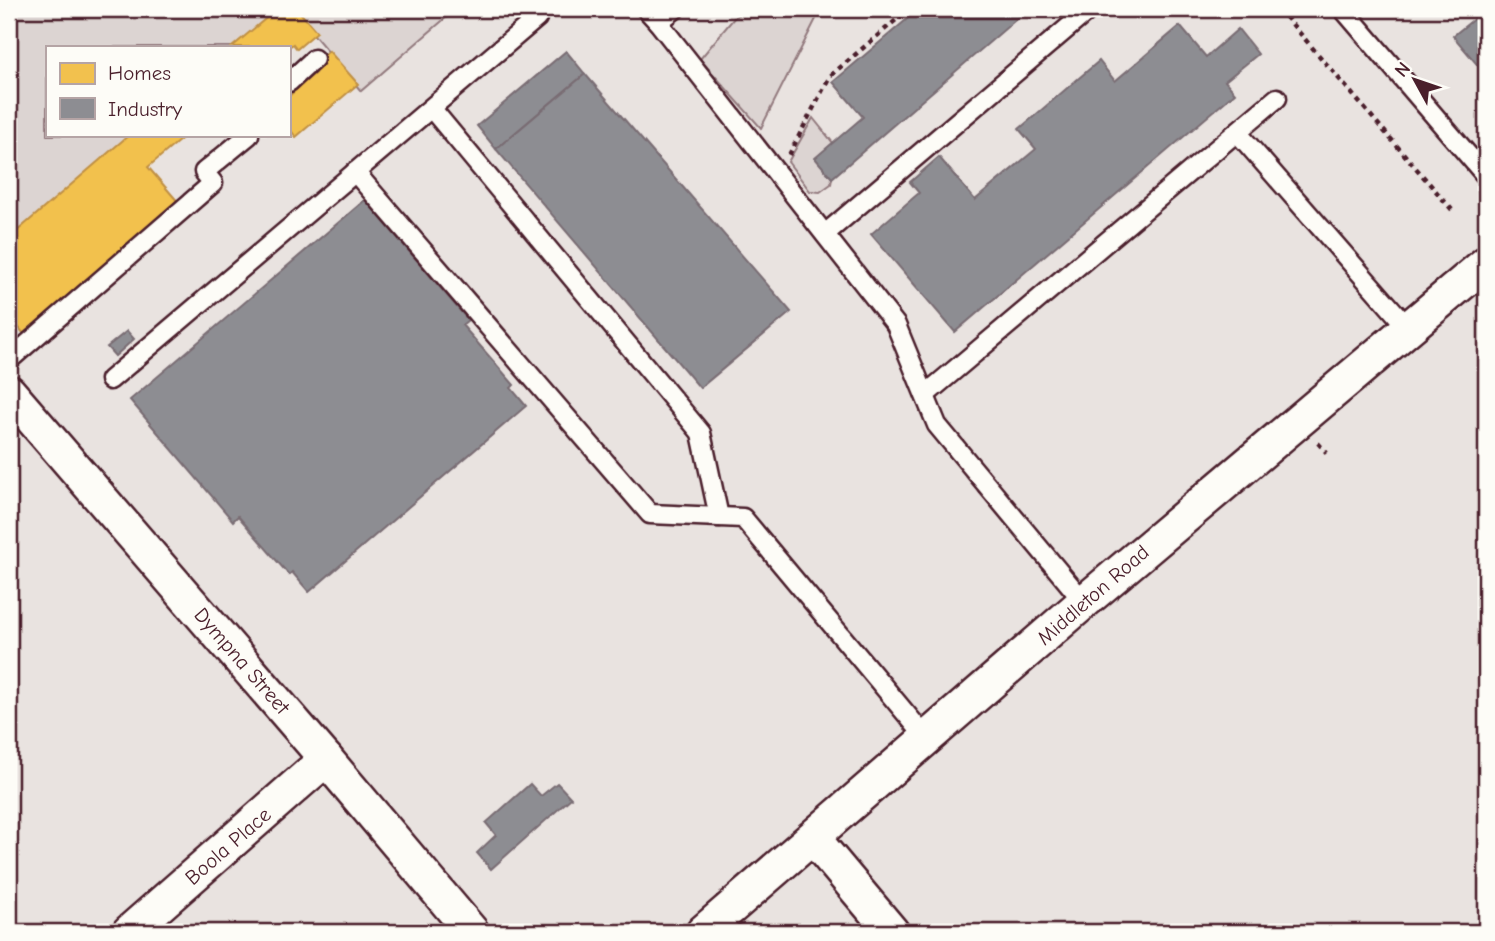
<svg xmlns="http://www.w3.org/2000/svg" width="1495" height="941" viewBox="0 0 1495 941" font-family="'Comic Neue',sans-serif">
<rect width="100%" height="100%" fill="#f6f3ef"/>
<filter id="ink" filterUnits="userSpaceOnUse"><feTurbulence type="fractalNoise" baseFrequency=".0143" numOctaves="2"/><feDisplacementMap in="SourceGraphic" scale="14" xChannelSelector="R" yChannelSelector="G"/><feConvolveMatrix kernelMatrix="1 2 1 2 8 2 1 2 1" color-interpolation-filters="sRGB"/></filter>
<g filter="url(#ink)">
<!-- built -->
<path fill="#e9e3e0" d="M287,9H292L361,90L456,9H1486V932H9V240L135,135H289V47H240Z"/>
<!-- green -->
<g fill="#dcd4d2" stroke="#937a7e" stroke-width="2">
<path d="M9,9H287L240,47H47V135H135L9,240Z"/>
<path d="M292,9H456L361,91Z"/>
<path d="M747,9H821L761,128L700,59L734,18Z"/>
<path d="M813,118L833,143L816,158L832,178L831,184L820,192L810,191L788,162Z"/>
</g>
<!-- homes -->
<g fill="#f2c14e" stroke="#c09044" stroke-width="2">
<path d="M277,9H297L317,32L297,49L293,44L289,47H232Z"/>
<path d="M329,51L358,84L296,137L289,128V96L315,73L311,67Z"/>
<path d="M129,135H186L148,167L179,203L24,334L9,316V238Z"/>
</g>
<!-- industry -->
<g fill="#8d8d92" stroke="#796c73" stroke-width="2">
<path d="M919,9H1028L832,178L815,158L863,117L833,82Z"/>
<path d="M1486,9V75L1453,36Z"/>
<path d="M1180,26L1206,57L1238,29L1258,54L1225,81L1235,93L955,332L871,234L919,193L910,182L939,157L975,200L1036,149L1019,129L1099,61L1115,81Z"/>
<path d="M566,51L585,74L496,149L477,126Z"/>
<path d="M585,74L791,312L700,388L496,149Z"/>
<path d="M365,200L468,320L462,325L514,385L511,388L526,406L309,592L292,572L289,575L238,516L233,521L130,400Z"/>
<path d="M127,331L134,339L115,356L107,347Z"/>
<path d="M557,783L571,798L491,869L477,853L496,835L486,823L530,784L541,796Z"/>
</g>
<g fill="none" stroke-linecap="round" stroke-linejoin="round">
<!-- lane casing -->
<g stroke="#4a1f2b" stroke-width="23">
<g id="lane">
<path d="M646,9L658,22"/>
<path d="M675,9L658,22L896,325L937,425L1084,602"/>
<path d="M1343,9L1486,176"/>
<path d="M289,82L314,59"/>
<path d="M432,109L701,433L719,517"/>
<path d="M1237,132L1409,329"/>
<path d="M355,172L650,514L743,518L928,740"/>
<path d="M825,234L1090,9"/>
<path d="M9,360L213,183L204,172L249,135"/>
<path d="M110,380L537,18"/>
<path d="M925,395L1277,98"/>
</g>
</g>
<!-- street casing -->
<g stroke="#4a1f2b" stroke-width="38">
<g id="street">
<path d="M9,392L326,759L472,932"/>
<path d="M814,839L892,932"/>
<path d="M129,932L326,759"/>
<path d="M703,932L1084,602L1486,263"/>
</g>
</g>
<!-- path -->
<g stroke="#4a1f2b" stroke-width="4.5" stroke-dasharray="5 5" stroke-linecap="butt">
<path d="M1279,9L1453,211"/>
<path d="M789,155L830,76L909,9"/>
<path d="M1318,443L1327,453"/>
</g>
<!-- lane -->
<use href="#lane" stroke="#fdfcf7" stroke-width="18"/>
<!-- street -->
<use href="#street" stroke="#fdfcf7" stroke-width="33"/>
</g>
</g>
<g text-anchor="middle" stroke-width="7" stroke-linejoin="round" paint-order="stroke">
<!-- street labels -->
<g font-size="21" fill="#4a1f2b" stroke="#fdfcf7">
<text transform="translate(1093 595) rotate(-41)" y="7">Middleton Road</text>
<text transform="translate(242 661) rotate(49)" y="7">Dympna Street</text>
<text transform="translate(228 846) rotate(-41)" y="7">Boola Place</text>
</g>
</g>
<!-- margin -->
<rect width="1495" height="941" fill="none" stroke="#fdfcf7" stroke-width="35"/>
<rect x="18" y="18" width="1460" height="906" fill="none" stroke="#4a1f2b" stroke-width="2.5" filter="url(#ink)"/>
<!-- legend -->
<rect x="46" y="46" width="245" height="91" fill="#fdfcf7" stroke="#b5a4a5" stroke-width="2"/>
<rect x="60" y="63" width="35" height="21" fill="#f2c14e" stroke="#b5a4a5" stroke-width="2"/>
<text x="108" y="80" font-size="21" fill="#4a1f2b">Homes</text>
<rect x="60" y="98" width="35" height="21" fill="#8d8d92" stroke="#b5a4a5" stroke-width="2"/>
<text x="108" y="116" font-size="21" fill="#4a1f2b">Industry</text>
<!-- north arrow -->
<g transform="translate(1415 80) rotate(310)" stroke="#fdfcf7" stroke-width="5" paint-order="stroke">
<path d="M0-5L12 26L0 18L-12 26Z" fill="#4a1f2b"/>
<text y="-10" font-size="19" font-weight="bold" text-anchor="middle" fill="#4a1f2b">N</text>
</g>
</svg>
